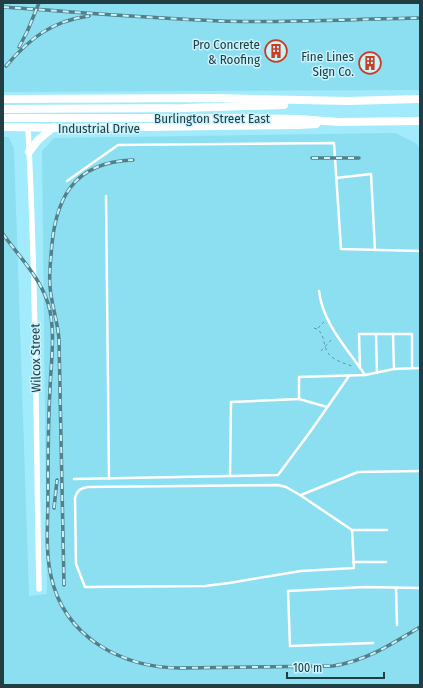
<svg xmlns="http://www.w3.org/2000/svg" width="423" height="688" viewBox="0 0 423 688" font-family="'Fira Sans Condensed',sans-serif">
<rect width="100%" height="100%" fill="#a2ebfc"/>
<!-- built -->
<g fill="#8cdef1">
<path d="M3,3H420V90L3,92Z"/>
<path d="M395,133L416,143L420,149V685H3V137H9L14,149L29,596L47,594L42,151L54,138Z"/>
</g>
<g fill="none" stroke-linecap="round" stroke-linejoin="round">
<!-- path -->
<g stroke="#6296a2" stroke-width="1" stroke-dasharray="3 3" stroke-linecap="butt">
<path d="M314,328L317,329C324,334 323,341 326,349C329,359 343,363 352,366"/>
<path d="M318,328L324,322"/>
<path d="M321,351L333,338"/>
</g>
<!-- lane -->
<g stroke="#fff" stroke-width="2.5">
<path d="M336,178L371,174L375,250"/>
<path d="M67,181L118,145L334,143L341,249L420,251"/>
<path d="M106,196L109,479"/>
<path d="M319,291C323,324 347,348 365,375"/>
<path d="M376,334L377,373"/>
<path d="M393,334L394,369"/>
<path d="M360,368L359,334H412V368"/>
<path d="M299,399L327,407"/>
<path d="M230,476L231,402L299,399V377L365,375L394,369L420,368"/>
<path d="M74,479L278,475L310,432L349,376"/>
<path d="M301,495L358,472L420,471"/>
<path d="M352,530L354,568L301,571L229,583L205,586L85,587L76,564L75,498C77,491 80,488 88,487L278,485L286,487L300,495L352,530H387"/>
<path d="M353,562H386"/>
<path d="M396,588L397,625"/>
<path d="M373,643L290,646L288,591L365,587L420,588"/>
</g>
<!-- street -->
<path stroke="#fff" stroke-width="5.5" d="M28,128C36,281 36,435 39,589"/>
<!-- secondary -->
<g stroke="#fff" stroke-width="8">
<path d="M3,99L214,98L347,101L420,99"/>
<path d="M3,109L184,108L284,105"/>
<path d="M3,118H231L298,119L339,122L420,121"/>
<path d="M3,127L68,128L298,125L316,124"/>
<path d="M29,152L38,140L54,127"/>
</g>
<!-- rail casing -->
<g stroke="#52808a" stroke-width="3.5">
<g id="rail">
<path d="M3,7C75,12 148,18 220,21C287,23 354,19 420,18"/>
<path d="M19,47L27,32L39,3"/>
<path d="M6,66C30,38 52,21 89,16"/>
<path d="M312,158H359"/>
<path d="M3,234C20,258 44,281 50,311C55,336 51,363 50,389C48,424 48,459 48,495C48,521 45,550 51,576C64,637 122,668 181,668L333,666C366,661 392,644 420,627"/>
<path d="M54,508L57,480"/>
<path d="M64,585L59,340C58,321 51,304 50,286C49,276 50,266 51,256C54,200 72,162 133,160"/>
</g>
</g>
<!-- rail -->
<use href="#rail" stroke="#c9f3fd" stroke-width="2" stroke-dasharray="6" stroke-linecap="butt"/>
</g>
<!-- icons -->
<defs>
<g id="building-ring" transform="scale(1.15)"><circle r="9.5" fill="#c9f3fd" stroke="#c93e20" stroke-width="1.5"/><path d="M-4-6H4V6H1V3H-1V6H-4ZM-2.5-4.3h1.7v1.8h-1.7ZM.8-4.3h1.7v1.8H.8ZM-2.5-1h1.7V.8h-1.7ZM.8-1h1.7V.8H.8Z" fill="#c93e20"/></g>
</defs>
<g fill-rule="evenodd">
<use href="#building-ring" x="276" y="51"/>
<use href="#building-ring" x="370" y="63"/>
</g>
<g text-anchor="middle" stroke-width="3" stroke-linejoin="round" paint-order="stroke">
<!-- poi labels -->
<g font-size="13" fill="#203e44" stroke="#c9f3fd" text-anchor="end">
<text x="260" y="49">Pro Concrete<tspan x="260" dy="15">&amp; Roofing</tspan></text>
<text x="354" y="61">Fine Lines<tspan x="354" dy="15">Sign Co.</tspan></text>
</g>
<!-- street labels -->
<g font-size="13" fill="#203e44" stroke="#c9f3fd">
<text x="212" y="123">Burlington Street East</text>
<text x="99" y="133">Industrial Drive</text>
<text transform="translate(35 358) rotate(-91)" y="5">Wilcox Street</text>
</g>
</g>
<!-- border -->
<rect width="423" height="688" fill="none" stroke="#203e44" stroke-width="8"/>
<!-- scale -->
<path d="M287 672v6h97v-6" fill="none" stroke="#203e44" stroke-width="2"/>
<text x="293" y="672" font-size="12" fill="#203e44" stroke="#c9f3fd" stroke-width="3" paint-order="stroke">100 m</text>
</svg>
